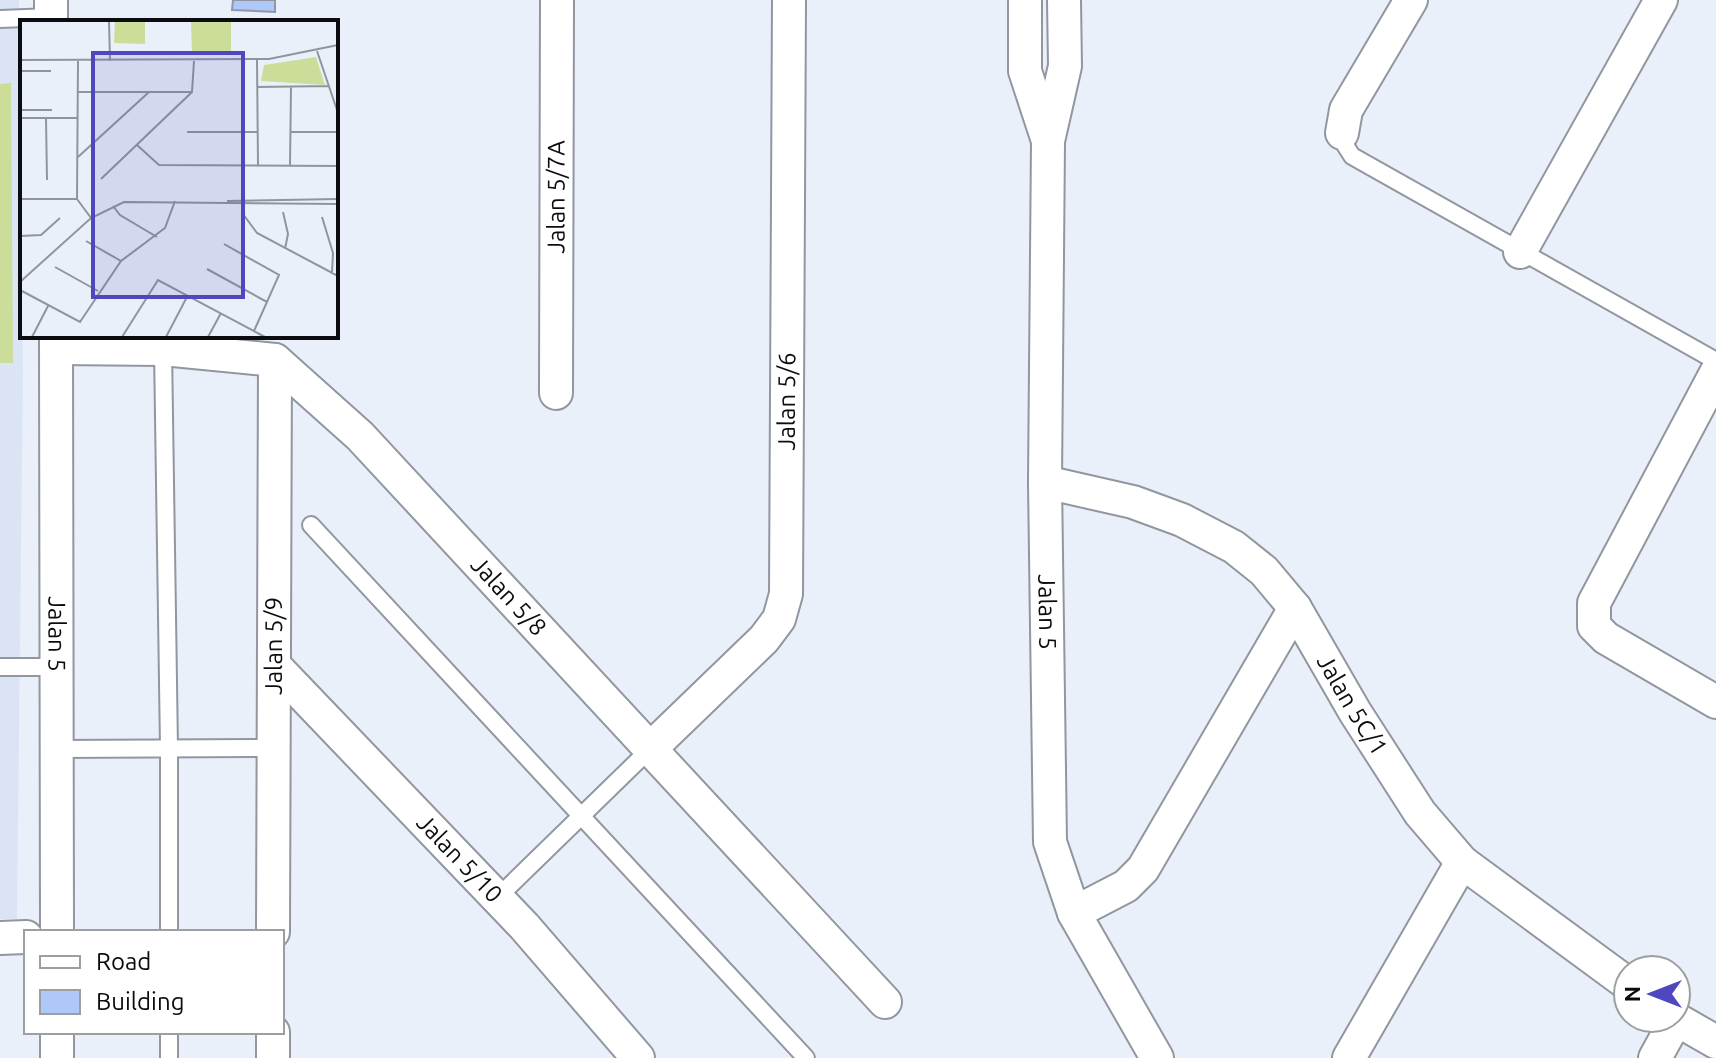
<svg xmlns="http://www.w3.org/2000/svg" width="1716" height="1058" viewBox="0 0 1716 1058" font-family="Ubuntu,sans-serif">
<rect width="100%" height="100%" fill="#eaf0fa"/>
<!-- built -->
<path fill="#dbe4f5" d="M0,0H19L23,370L17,919H0Z"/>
<!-- green -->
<path fill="#cbdd98" d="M11,83L13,363H0V84Z"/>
<!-- building -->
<path fill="#aec9f9" stroke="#9196a0" stroke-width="2" d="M233,0H275V12L232,10Z"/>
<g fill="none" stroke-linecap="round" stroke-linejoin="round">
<!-- service casing -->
<g stroke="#91969f" stroke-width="20">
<g id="service">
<path d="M0,19L51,17"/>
<path d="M1342,133L1345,145L1352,156L1716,361"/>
<path d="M163,349L169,748V932"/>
<path d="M311,525L806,1058"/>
<path d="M0,667H56"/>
<path d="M56,749L274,748"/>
<path d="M497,898L650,749"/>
<path d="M169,1032V1058"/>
</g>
</g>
<!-- minor casing -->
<g stroke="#91969f" stroke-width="36">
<g id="minor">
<path d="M51,0V22"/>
<path d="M1025,0V71L1048,141"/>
<path id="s1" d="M1064,0L1065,66L1048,141L1045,482L1050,842L1074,913L1157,1058"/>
<path d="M1342,133L1346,110L1411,0"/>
<path d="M1520,252L1661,0"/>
<path id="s2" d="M56,336L57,932"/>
<path id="s3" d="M56,348L163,349L275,360L360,436L885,1002"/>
<path d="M1716,373L1594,603V626L1606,638L1716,702"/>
<path id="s4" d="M556,393L557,0"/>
<path id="s5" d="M1045,482L1133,502L1182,520L1234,547L1264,571L1295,608L1355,712L1420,813L1462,862L1628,984"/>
<path id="s6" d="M274,665L524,926L638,1058"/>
<path id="s7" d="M650,749L764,639L779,619L786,594L789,0"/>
<path d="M1074,913L1126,886L1143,869L1295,608"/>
<path id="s8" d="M273,932L275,360"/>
<path d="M0,938L26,937"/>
<path d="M1674,1018L1716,1042"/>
<path d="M57,1032V1058"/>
<path d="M273,1058V1032"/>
<path d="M1349,1058L1462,862"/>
<path d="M1655,1058L1676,1020"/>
</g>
</g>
<!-- service -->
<use href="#service" stroke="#fff" stroke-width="16"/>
<!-- minor -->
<use href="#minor" stroke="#fff" stroke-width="32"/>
</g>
<g text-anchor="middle" stroke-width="7" stroke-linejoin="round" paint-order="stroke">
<!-- street labels -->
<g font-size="24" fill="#0a0c0f" stroke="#fff">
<text dy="8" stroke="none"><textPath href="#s4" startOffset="196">Jalan 5/7A</textPath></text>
<text dy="8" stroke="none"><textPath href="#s7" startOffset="402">Jalan 5/6</textPath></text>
<text dy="8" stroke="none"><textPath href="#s3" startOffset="552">Jalan 5/8</textPath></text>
<text dy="8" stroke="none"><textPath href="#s1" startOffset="614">Jalan 5</textPath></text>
<text dy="8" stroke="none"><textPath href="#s2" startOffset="298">Jalan 5</textPath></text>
<text dy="8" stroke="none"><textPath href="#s8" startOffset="286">Jalan 5/9</textPath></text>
<text dy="8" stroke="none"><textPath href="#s5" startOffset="400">Jalan 5C/1</textPath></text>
<text dy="8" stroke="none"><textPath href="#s6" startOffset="268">Jalan 5/10</textPath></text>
</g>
</g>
<!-- overview -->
<g transform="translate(20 20)">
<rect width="318" height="318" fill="#eaf0fa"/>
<path d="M95,1H125V24L94,23ZM171,1H211V34L172,35ZM296,37L305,65L241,61L244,45Z" fill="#cbdd98"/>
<path fill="none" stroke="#90959c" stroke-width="2" d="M89,1L90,41M297,31L318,93M0,40L249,39L318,25M237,40L238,145M58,41L57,179L71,198M0,51H31M237,67L309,66M58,72H172M0,90H32M0,98H58M26,98L27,160M167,112H238M271,112H318M117,125L139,145L318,146M58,137L129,72M270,145L271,67M81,159L172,72L174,41M0,179H57M207,181L318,179M93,186L100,195L137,217M263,192L268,214L265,229M223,194L237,213L318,256M302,197L313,233L312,253M0,216L21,215L40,198M66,221L101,241M204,224L259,255L234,311M35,247L78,271M187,249L247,282M0,262L71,198L104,182L318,184M0,270L60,302L101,241L145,208L155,181M12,317L28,286M102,317L138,260L245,317M146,317L168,275M188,317L201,293"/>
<path fill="#4e47be" fill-opacity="0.15" stroke="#4e47be" stroke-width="4" d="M73,33H223V277H73Z"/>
<rect width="318" height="318" fill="none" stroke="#0a0c0f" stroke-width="4"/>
</g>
<!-- legend -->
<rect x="24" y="930" width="260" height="104" fill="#ffffff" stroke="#9d9e9f" stroke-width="2"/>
<rect x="40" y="956" width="40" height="12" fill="#ffffff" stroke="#9d9e9f" stroke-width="2"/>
<text x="96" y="970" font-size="24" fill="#0a0c0f">Road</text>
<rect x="40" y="990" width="40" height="24" fill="#aec9f9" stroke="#9d9e9f" stroke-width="2"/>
<text x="96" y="1010" font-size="24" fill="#0a0c0f">Building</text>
<!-- north arrow -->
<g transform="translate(1652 994) rotate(270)"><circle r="38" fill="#ffffff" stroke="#9d9e9f" stroke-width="2"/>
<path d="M0-6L14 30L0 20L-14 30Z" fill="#4e47be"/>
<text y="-12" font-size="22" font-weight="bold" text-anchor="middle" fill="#0a0c0f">N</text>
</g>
</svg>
